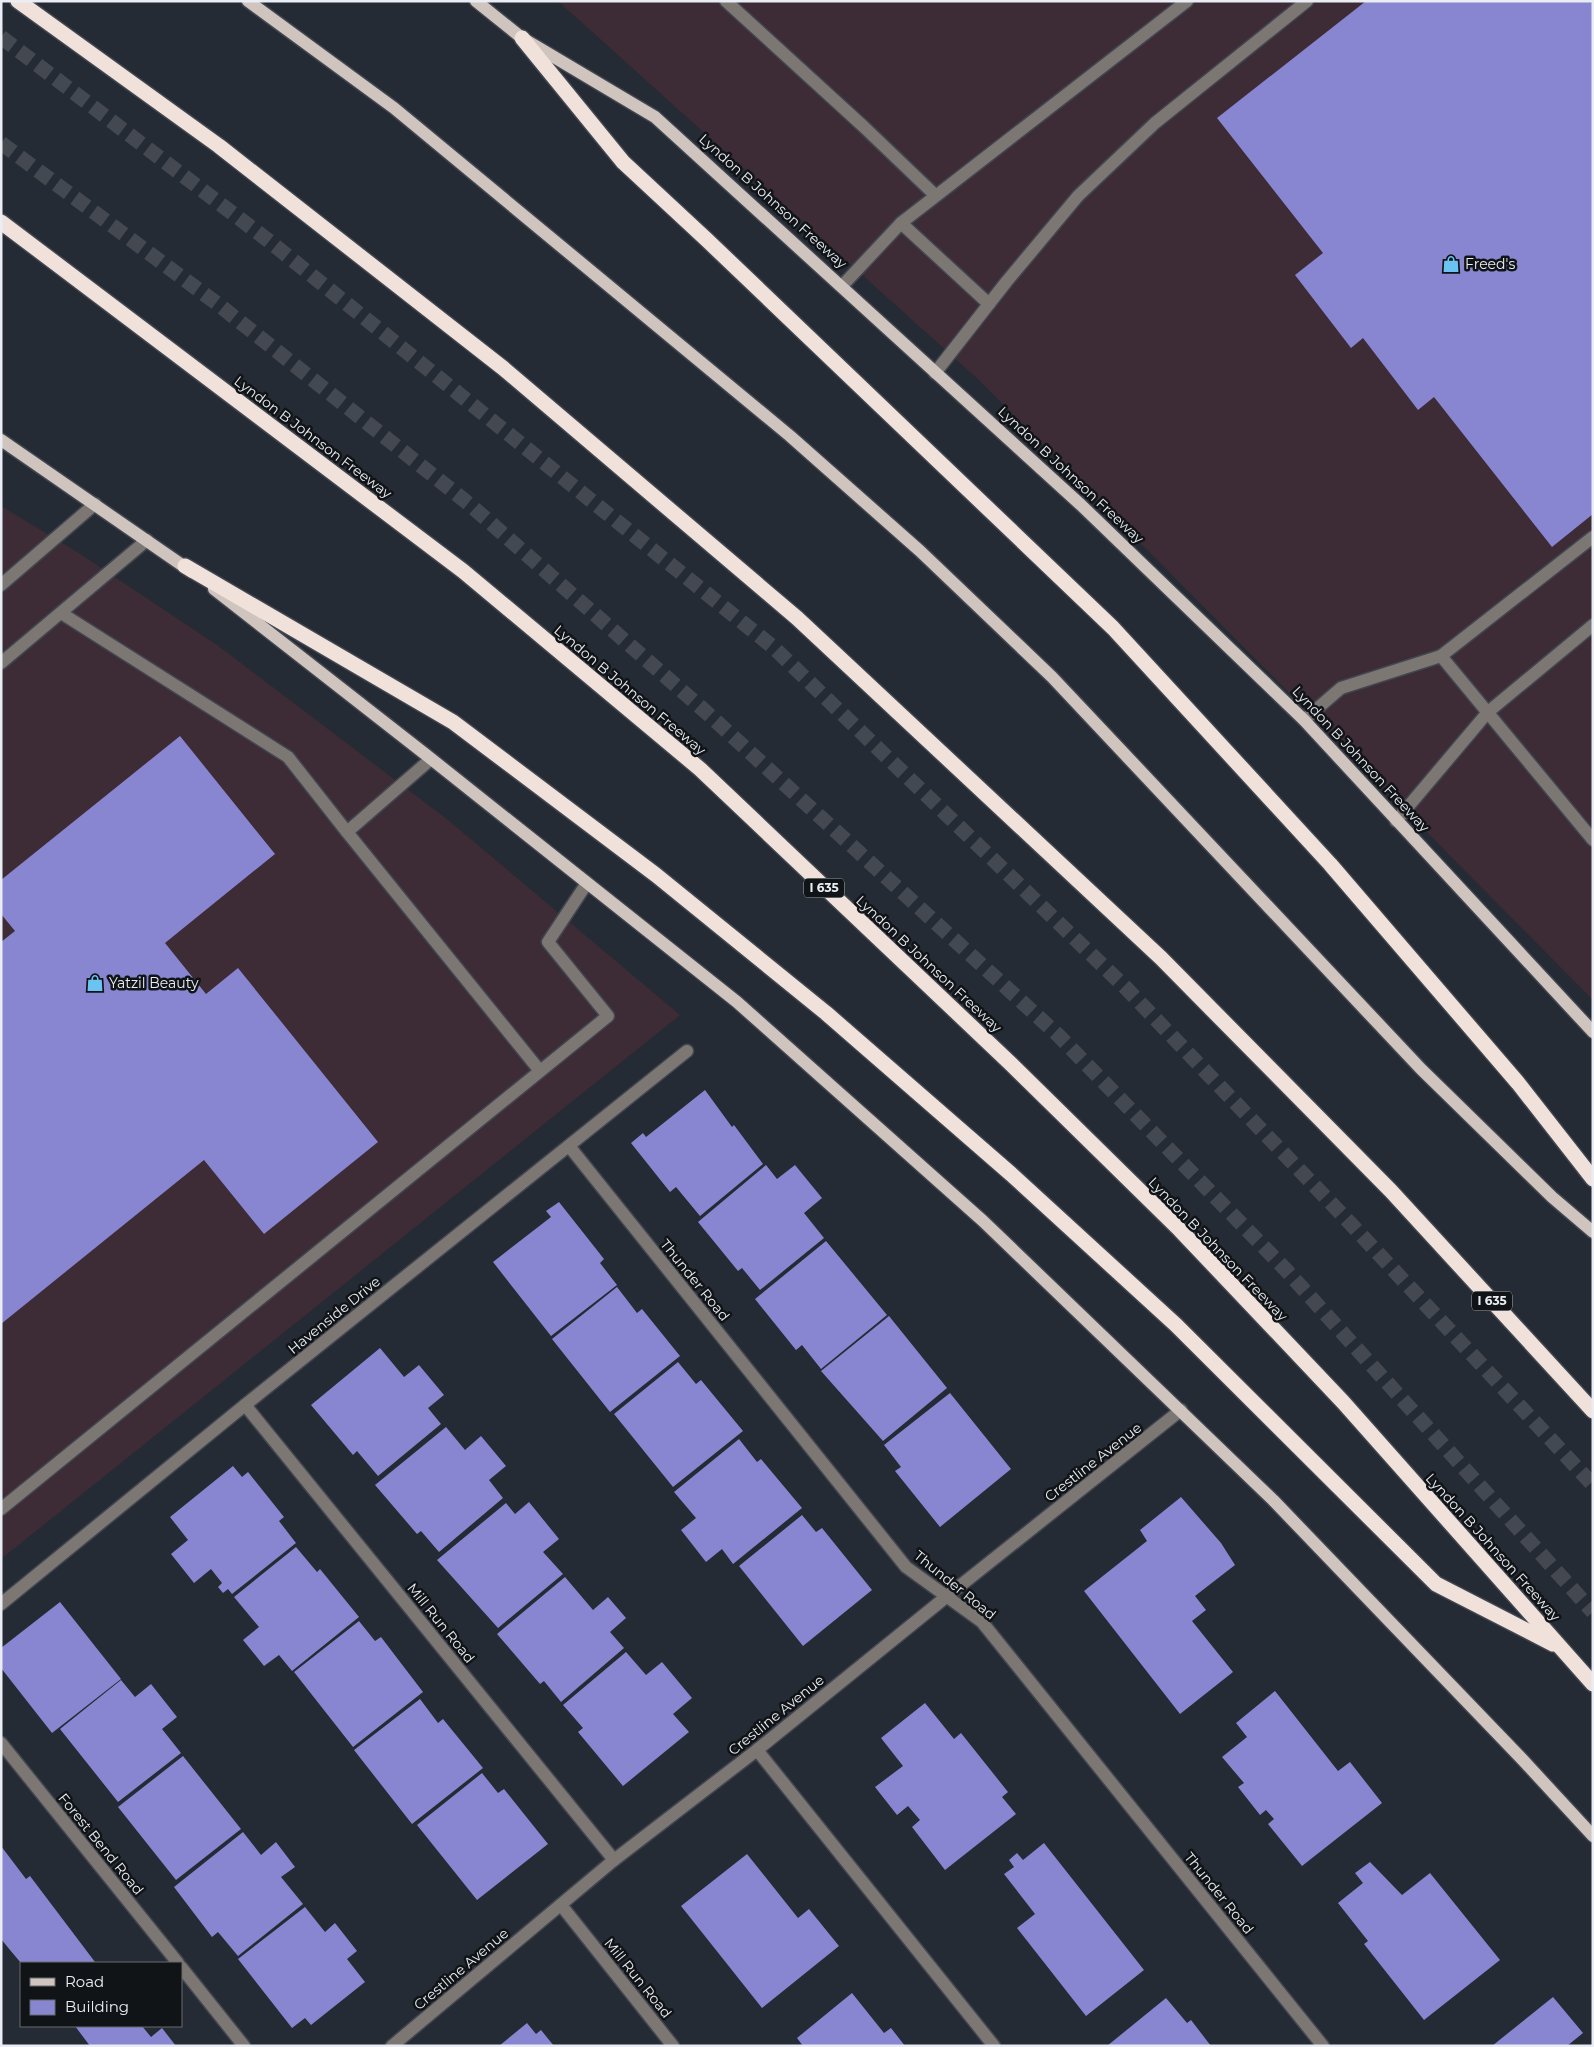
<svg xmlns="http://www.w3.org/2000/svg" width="1594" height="2047" viewBox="0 0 1594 2047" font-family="Montserrat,sans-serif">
<rect width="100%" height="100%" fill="#252b34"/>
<!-- commercial -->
<g fill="#3d2c36">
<path d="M558,1H1593V1000L979,380Z"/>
<path d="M1,506L77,552L217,645L448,820L680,1015L1,1559Z"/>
</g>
<!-- building -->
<g fill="#8885d1">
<path d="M1366,1H1593V514L1552,547L1434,397L1418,410L1363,338L1351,348L1295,275L1323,253L1217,118Z"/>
<path d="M180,736L275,854L165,943L206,994L238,968L378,1142L264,1234L204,1160L1,1324V942L15,931L1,914V880Z"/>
<path d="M705,1090L732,1127L734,1125L763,1164L700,1216L676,1187L670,1192L631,1143L643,1133L646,1137Z"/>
<path d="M766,1165L777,1179L795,1165L822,1198L804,1213L824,1238L760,1290L742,1268L738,1271L698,1222Z"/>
<path d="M559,1202L604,1259L600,1263L617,1285L551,1336L493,1262L551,1217L546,1211Z"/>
<path d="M826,1241L887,1315L821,1369L802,1345L796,1350L755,1299Z"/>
<path d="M617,1287L637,1313L642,1309L680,1356L610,1412L552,1339Z"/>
<path d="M889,1316L947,1388L883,1441L821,1371Z"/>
<path d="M380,1348L404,1377L419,1365L444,1395L428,1408L441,1424L378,1476L357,1451L353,1455L311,1405Z"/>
<path d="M678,1362L696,1384L701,1380L743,1431L673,1487L614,1414Z"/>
<path d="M950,1393L1011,1469L940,1527L895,1471L901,1467L884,1445Z"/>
<path d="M446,1427L465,1450L481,1436L506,1466L489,1480L503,1498L439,1552L421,1531L417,1534L375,1485Z"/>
<path d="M739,1439L757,1462L761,1459L802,1508L733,1564L722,1549L706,1562L681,1530L696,1518L674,1492Z"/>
<path d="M233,1466L242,1477L248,1472L284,1517L279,1521L296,1543L232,1594L228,1589L223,1593L218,1587L222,1583L211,1569L194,1583L171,1554L188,1540L170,1517Z"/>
<path d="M1181,1497L1221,1543L1235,1565L1195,1596L1206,1610L1192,1621L1233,1672L1180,1714L1084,1591L1147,1541L1140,1530Z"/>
<path d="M529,1502L559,1539L543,1552L563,1574L498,1628L437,1560L506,1503L515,1514Z"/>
<path d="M802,1515L816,1532L822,1528L872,1590L803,1646L739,1566Z"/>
<path d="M296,1547L317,1572L320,1569L359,1617L292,1671L279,1655L264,1666L243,1640L259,1627L234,1597Z"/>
<path d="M565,1577L593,1610L608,1597L626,1618L610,1632L624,1648L561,1702L544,1681L540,1684L497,1634Z"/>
<path d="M60,1602L121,1679L52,1733L1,1668V1648Z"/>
<path d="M359,1621L375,1641L381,1637L423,1692L353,1747L294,1672Z"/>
<path d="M626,1652L646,1675L662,1662L692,1698L673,1714L689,1732L623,1786L578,1732L583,1728L563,1705Z"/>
<path d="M121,1680L135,1697L151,1684L177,1717L162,1729L181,1753L118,1802L60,1729Z"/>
<path d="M1275,1691L1338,1771L1350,1762L1382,1803L1302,1866L1268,1824L1274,1819L1266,1810L1260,1815L1238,1787L1244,1783L1222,1757L1247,1737L1236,1723Z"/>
<path d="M420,1699L438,1723L443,1719L483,1768L412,1824L354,1750Z"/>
<path d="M925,1703L954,1739L961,1733L1008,1792L1002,1797L1016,1814L945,1870L912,1827L920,1820L908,1806L897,1815L875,1787L903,1766L881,1738Z"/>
<path d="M183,1756L241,1829L176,1880L118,1807Z"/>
<path d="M482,1773L498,1793L504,1789L548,1844L477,1900L417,1825Z"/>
<path d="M243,1832L261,1855L276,1842L295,1867L281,1877L303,1904L238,1956L218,1932L212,1937L174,1887Z"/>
<path d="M1044,1843L1144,1970L1086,2016L1017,1928L1035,1914L1004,1874L1014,1867L1009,1860L1017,1853L1023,1860Z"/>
<path d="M1,1846L26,1879L30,1876L95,1962L93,1963H21L10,1950L1,1939Z"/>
<path d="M747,1854L798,1918L809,1909L839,1946L762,2008L681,1906Z"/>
<path d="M1370,1862L1402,1895L1430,1873L1500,1960L1424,2020L1364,1944L1368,1941L1338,1903L1363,1883L1355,1873Z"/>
<path d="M305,1907L325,1932L335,1923L357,1951L347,1959L365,1982L311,2025L305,2018L292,2028L238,1959Z"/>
<path d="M852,1993L884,2033L891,2028L905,2046H803L797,2038Z"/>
<path d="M1553,1997L1583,2033L1567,2046H1492Z"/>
<path d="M1166,1998L1187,2023L1191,2020L1211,2046H1107Z"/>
<path d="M527,2023L536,2034L541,2030L554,2046H499Z"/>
<path d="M75,2026H142L151,2037L162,2028L176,2046H90Z"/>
</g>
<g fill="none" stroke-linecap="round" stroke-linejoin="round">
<!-- highway-tunnel -->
<g stroke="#434851" stroke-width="15" stroke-dasharray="15 8" stroke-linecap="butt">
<path d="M1,37L269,241L773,647L1126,988L1350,1223L1593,1485"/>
<path d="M1,143L219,305L469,504L706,712L1058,1035L1287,1271L1593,1612"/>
</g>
<!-- minor casing -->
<g stroke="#41464f" stroke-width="15">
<g id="minor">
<path d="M726,1L864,127L935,195"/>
<path d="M901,223L989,304"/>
<path d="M842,286L901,223L1187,1"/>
<path d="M935,373L1007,281L1078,196L1155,123L1307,1"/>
<path d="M1,585L95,504"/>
<path d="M61,613L288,757L347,832L431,759"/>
<path d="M1441,656L1593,840"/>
<path d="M1,663L147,540"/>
<path d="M1304,720L1341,688L1441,656L1593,537"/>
<path d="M1396,821L1488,712L1593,625"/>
<path d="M347,832L540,1071"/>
<path d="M569,1146L906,1567L982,1622L1323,2046"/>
<path d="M245,1405L614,1860"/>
<path d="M1,1509L608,1016L548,942L587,883"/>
<path d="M1,1604L245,1405L687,1051"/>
<path d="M1,1743L178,1963"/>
<path d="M757,1750L994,2046"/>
<path d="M561,1905L673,2046"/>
<path d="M181,1967L244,2046"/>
<path d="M392,2046L614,1860L757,1750L946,1597L1181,1410"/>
</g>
</g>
<!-- major casing -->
<g stroke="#41464f" stroke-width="15">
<g id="major">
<path d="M248,1L394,108L790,436L920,551L1052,677L1421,1069L1552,1197L1593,1232"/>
<path d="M476,1L522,38L655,117L1081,505L1304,720L1593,1032"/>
<path d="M1,440L192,572"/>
<path d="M214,589L425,754L737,1002L983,1221L1273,1500L1521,1758L1593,1836"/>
</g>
</g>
<!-- highway casing -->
<g stroke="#41464f" stroke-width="18">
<g id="highway">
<path d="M18,1L219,146L503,368L797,618L1161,958L1391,1191L1593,1411"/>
<path d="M522,38L623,162L707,240L1113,628L1330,864L1518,1083L1593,1179"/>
<path d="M1,222L463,571L700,769L1011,1064L1180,1230L1343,1402L1593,1684"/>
<path d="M185,566L453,722L656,875L826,1013L1011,1174L1176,1325L1436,1584L1553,1644"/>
</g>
</g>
<!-- minor -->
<use href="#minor" stroke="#7d7774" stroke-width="12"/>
<!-- major -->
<use href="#major" stroke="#cfc4be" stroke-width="12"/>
<!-- highway -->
<use href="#highway" stroke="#f0e2db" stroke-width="15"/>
</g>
<!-- icons -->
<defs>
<g id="shop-bare" transform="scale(1.35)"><path d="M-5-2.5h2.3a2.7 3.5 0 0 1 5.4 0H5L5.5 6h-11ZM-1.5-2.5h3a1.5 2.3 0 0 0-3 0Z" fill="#6bc3f2" stroke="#111417" stroke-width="2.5" paint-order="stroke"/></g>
</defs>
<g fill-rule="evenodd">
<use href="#shop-bare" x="1451" y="264"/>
<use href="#shop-bare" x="95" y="983"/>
</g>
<g text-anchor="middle" stroke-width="5" stroke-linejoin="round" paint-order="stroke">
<!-- shield labels -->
<g fill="#111417" stroke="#a9adb2" stroke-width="1">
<rect x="804" y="878.5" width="40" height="19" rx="4"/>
<rect x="1472" y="1291.5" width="40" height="19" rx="4"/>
</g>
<g font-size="12" font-weight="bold" fill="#eaeef4">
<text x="824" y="892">I 635</text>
<text x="1492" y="1305">I 635</text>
</g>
<!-- street labels -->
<g font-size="14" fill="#eaeef4" stroke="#111417">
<text transform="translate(773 201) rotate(42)" y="5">Lyndon B Johnson Freeway</text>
<text transform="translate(313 437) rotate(37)" y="5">Lyndon B Johnson Freeway</text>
<text transform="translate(1071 475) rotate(43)" y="5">Lyndon B Johnson Freeway</text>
<text transform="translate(630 690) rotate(40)" y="5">Lyndon B Johnson Freeway</text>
<text transform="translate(1361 759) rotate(47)" y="5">Lyndon B Johnson Freeway</text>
<text transform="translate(929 964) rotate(43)" y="5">Lyndon B Johnson Freeway</text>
<text transform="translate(1218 1249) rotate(46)" y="5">Lyndon B Johnson Freeway</text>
<text transform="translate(695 1280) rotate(51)" y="5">Thunder Road</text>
<text transform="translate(334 1315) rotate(-39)" y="5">Havenside Drive</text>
<text transform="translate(1093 1462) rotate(-38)" y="5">Crestline Avenue</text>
<text transform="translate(1493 1547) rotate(48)" y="5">Lyndon B Johnson Freeway</text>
<text transform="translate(955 1585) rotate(39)" y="5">Thunder Road</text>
<text transform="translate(441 1623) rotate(51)" y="5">Mill Run Road</text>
<text transform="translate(776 1715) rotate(-39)" y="5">Crestline Avenue</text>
<text transform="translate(101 1844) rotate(51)" y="5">Forest Bend Road</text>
<text transform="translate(1219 1893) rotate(51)" y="5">Thunder Road</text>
<text transform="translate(461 1969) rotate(-40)" y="5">Crestline Avenue</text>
<text transform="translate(638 1978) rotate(51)" y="5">Mill Run Road</text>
</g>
<!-- poi labels -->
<g font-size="14" fill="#eaeef4" stroke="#111417" text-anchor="start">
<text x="1465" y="269">Freed's</text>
<text x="109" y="988">Yatzil Beauty</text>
</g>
</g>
<!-- border -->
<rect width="1594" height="2047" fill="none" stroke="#eaeef4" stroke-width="5"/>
<!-- legend -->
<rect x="20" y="1962" width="162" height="65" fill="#111417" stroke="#686b6f"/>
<rect x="30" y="1978" width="25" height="8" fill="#cfc4be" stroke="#686b6f"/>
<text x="65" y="1987" font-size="15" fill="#eaeef4">Road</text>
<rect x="30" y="2000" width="25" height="15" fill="#8885d1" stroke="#686b6f"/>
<text x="65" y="2012" font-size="15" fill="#eaeef4">Building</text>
</svg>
